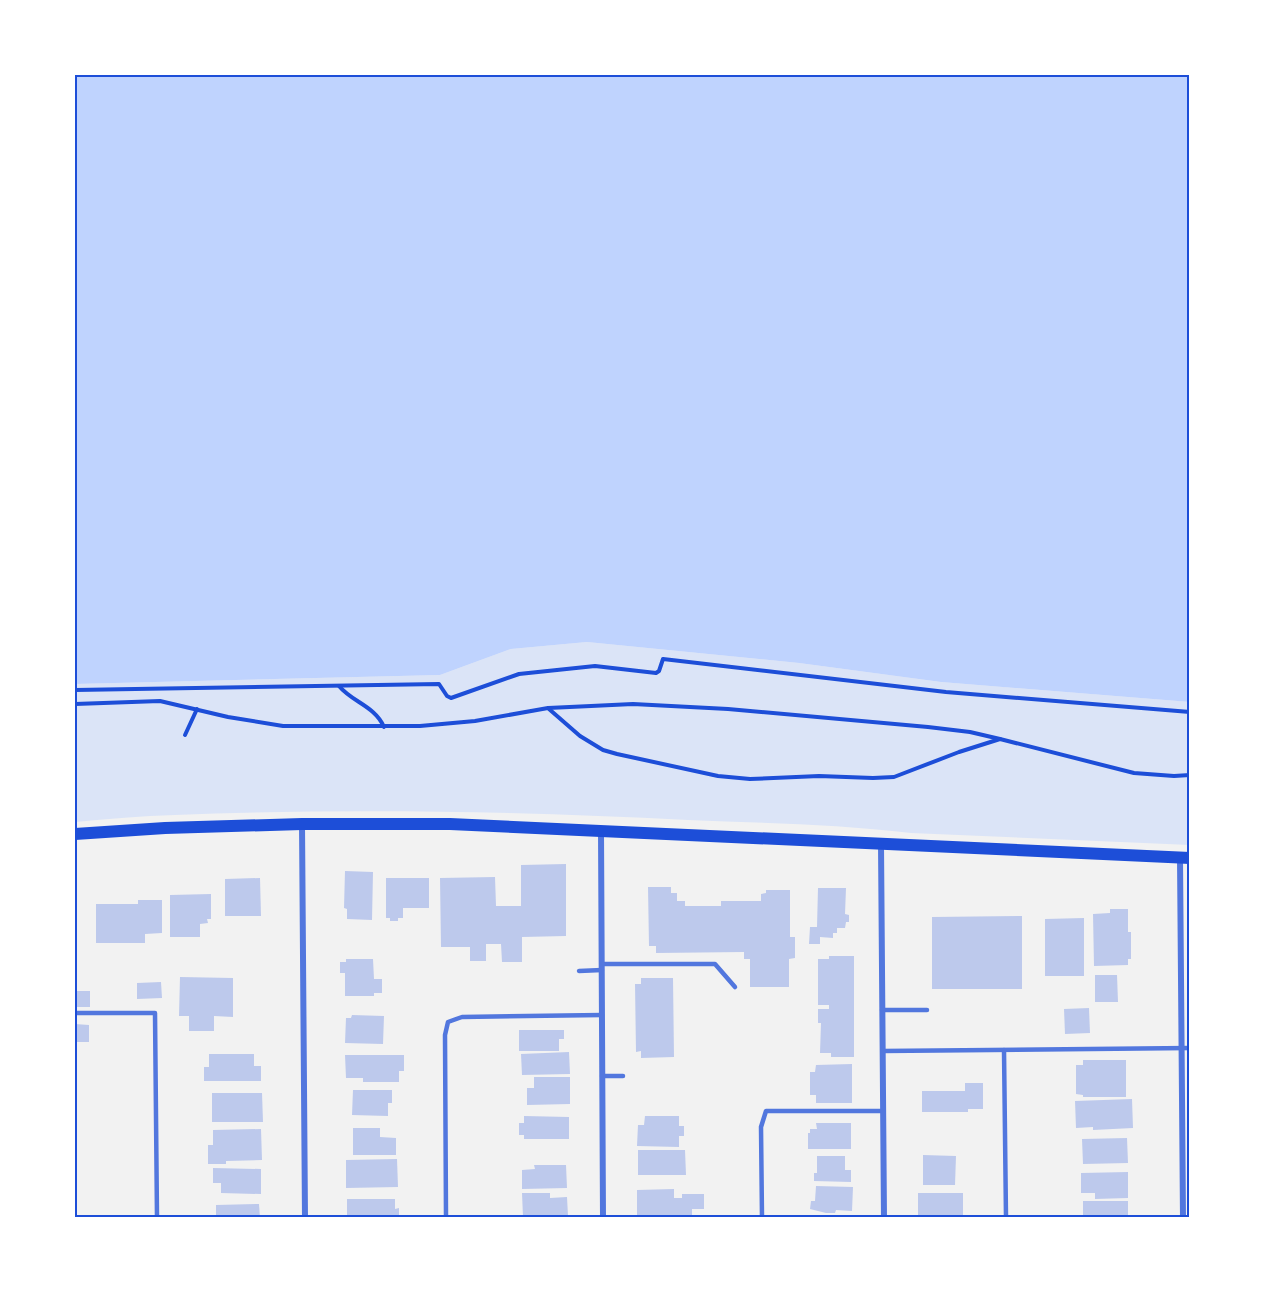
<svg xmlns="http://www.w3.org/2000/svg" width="1265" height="1293" viewBox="0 0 1265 1293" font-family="Barlow,sans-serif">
<rect width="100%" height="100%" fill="#f2f2f2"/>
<!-- green -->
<path fill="#dbe4f7" d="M587,642L799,663L941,682L1190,702V845L911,833C837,824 763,823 688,820C517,811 346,808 175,815C142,816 108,819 75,822V684L440,675L511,649Z"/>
<!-- water -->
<path fill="#bfd3fe" d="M75,75H1190V702L941,682L799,663L587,642L511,649L440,675L75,684Z"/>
<!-- building -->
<g fill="#bdc9ec">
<path d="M566,864V936L522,937V962H502L501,944H486V961H470V947H441L440,878L495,877L496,906H521V865Z"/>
<path d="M345,871L373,872L372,920L347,919V909L344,908Z"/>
<path d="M260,878L261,916H225V879Z"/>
<path d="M386,878H429V908H403V918H398V921H390V918H386Z"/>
<path d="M648,887H671V893H677V901H685V906H721V901H761V894L766,893V890H790V937H795V958L789,959V987H750V959H744V952L656,953V946H649Z"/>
<path d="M818,888H846L845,914L849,915V922H846L845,928H837V933H833V938L820,937V944H809L810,927H817Z"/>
<path d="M211,894V919H207L208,923L200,924V937H170V895Z"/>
<path d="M138,900H162V933L145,934V943H96V904H138Z"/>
<path d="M1110,909H1128V932H1131V959H1128V965L1094,966L1093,914L1110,913Z"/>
<path d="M1022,916V989H932V917Z"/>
<path d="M1084,918V976H1045V919Z"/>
<path d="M829,956H854V1057H831V1053H820L821,1023H818V1009H829V1005H818V959H829Z"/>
<path d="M346,959H373L374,979H382V993H374V996H345V973H340V962H346Z"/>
<path d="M1095,975H1117L1118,1002H1095Z"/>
<path d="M180,977L233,978V1017L214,1016V1031H189V1016H179Z"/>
<path d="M641,978H673L674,1057L641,1058V1051L636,1052L635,984H641Z"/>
<path d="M161,982L162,998L137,999V983Z"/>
<rect x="75" y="991" width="15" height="16"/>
<path d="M1089,1008L1090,1033L1065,1034L1064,1009Z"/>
<path d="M352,1015L384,1016L383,1044L345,1043L346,1018H351Z"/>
<path d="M75,1024L89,1025V1042H75Z"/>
<path d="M519,1030H564V1039H559V1051H519Z"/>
<path d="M569,1052L570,1074L522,1075L521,1054Z"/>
<path d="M209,1054H254V1066H261V1081H204V1067H209Z"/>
<path d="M345,1055H404V1071H399V1082H363V1078H346Z"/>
<path d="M1083,1060H1126V1097H1083V1095L1076,1094V1065H1083Z"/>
<path d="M852,1064V1103H816V1095H810V1072H815L816,1065Z"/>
<path d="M534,1077H570V1104L527,1105V1088H534Z"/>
<path d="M965,1083H983V1109H968V1112H922V1091H965Z"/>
<path d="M353,1090H392V1103H388V1116L352,1115Z"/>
<path d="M212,1093H262L263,1122H212Z"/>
<path d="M1132,1099L1133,1128L1093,1130V1127L1076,1128L1075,1101Z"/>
<path d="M524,1116L569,1117V1139H524V1135H519V1123H524Z"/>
<path d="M645,1116H679V1126H684V1136H679V1147L637,1146L638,1125H644Z"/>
<path d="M816,1123H851V1149H808V1133H810V1129H817Z"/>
<path d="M353,1128H380V1137L396,1138V1155H353Z"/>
<path d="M261,1129L262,1160L226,1161V1164H208V1145H213V1130Z"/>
<path d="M1127,1138L1128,1163L1083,1164L1082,1139Z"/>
<path d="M638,1150H685L686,1175H638Z"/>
<path d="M923,1155L956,1156L955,1185H923Z"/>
<path d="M817,1156H845V1170H851V1182L814,1181V1173H817Z"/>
<path d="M397,1159L398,1187L346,1188V1160Z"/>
<path d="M534,1165H566L567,1188L522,1189V1170L535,1169Z"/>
<path d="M213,1168L261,1169V1194L221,1193V1183H213Z"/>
<path d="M1128,1172V1198L1095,1199V1193H1081V1173Z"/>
<path d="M816,1186L853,1187L852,1211L836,1210L835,1213H826L810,1209L811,1201H815Z"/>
<path d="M674,1189V1198H682V1194H704V1209H692V1215L637,1216V1190Z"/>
<path d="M522,1193H550V1198L567,1197L568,1216L523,1217Z"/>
<path d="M918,1193H963V1218H949V1216L918,1217Z"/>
<path d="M347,1199H395V1209L399,1208V1218H347Z"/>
<rect x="1083" y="1201" width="45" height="17"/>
<path d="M259,1204L260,1218H216V1205Z"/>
</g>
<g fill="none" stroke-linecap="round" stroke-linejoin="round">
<!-- path -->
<g stroke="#1d4ed8" stroke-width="4">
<path d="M339,686C352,702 375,706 384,727"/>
<path d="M75,690L439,684L447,696L451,698L519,674L595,666L656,673L659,671L663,659L946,692L1190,712"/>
<path d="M75,704L160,701L228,717L283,726H420L475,721L548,708L591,706L633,704L728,709L928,727L970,732L1000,739L1134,773L1174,776L1190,775"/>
<path d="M549,709L580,736L603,750L617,754L718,776L750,779L819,776L873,778L894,777L959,752L1000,739"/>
<path d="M185,735L197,709"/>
</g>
<!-- service -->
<g stroke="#5277de" stroke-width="4.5">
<path d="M602,964H715L735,987"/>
<path d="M579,971L602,970"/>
<path d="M882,1010H927"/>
<path d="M75,1013H155L157,1218"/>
<path d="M1004,1050L1006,1218"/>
<path d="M883,1051L1190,1048"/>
<path d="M602,1076H623"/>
<path d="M446,1218L445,1035L448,1022L462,1017L602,1015"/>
<path d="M762,1218L761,1127L766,1111H883"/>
</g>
<!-- minor -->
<g stroke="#5277de" stroke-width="6">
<path d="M302,824L305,1218"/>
<path d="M601,831L603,1218"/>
<path d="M881,844L884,1218"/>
<path d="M1180,858L1183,1218"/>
</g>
<!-- secondary -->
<path stroke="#1d4ed8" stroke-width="12" d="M75,834L165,828L302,824H450L1190,858"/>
</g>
<!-- border -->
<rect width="1265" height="1293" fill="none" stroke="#ffffff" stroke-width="153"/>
<rect x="76" y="76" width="1112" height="1140" fill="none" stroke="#1d4ed8" stroke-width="2"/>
</svg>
